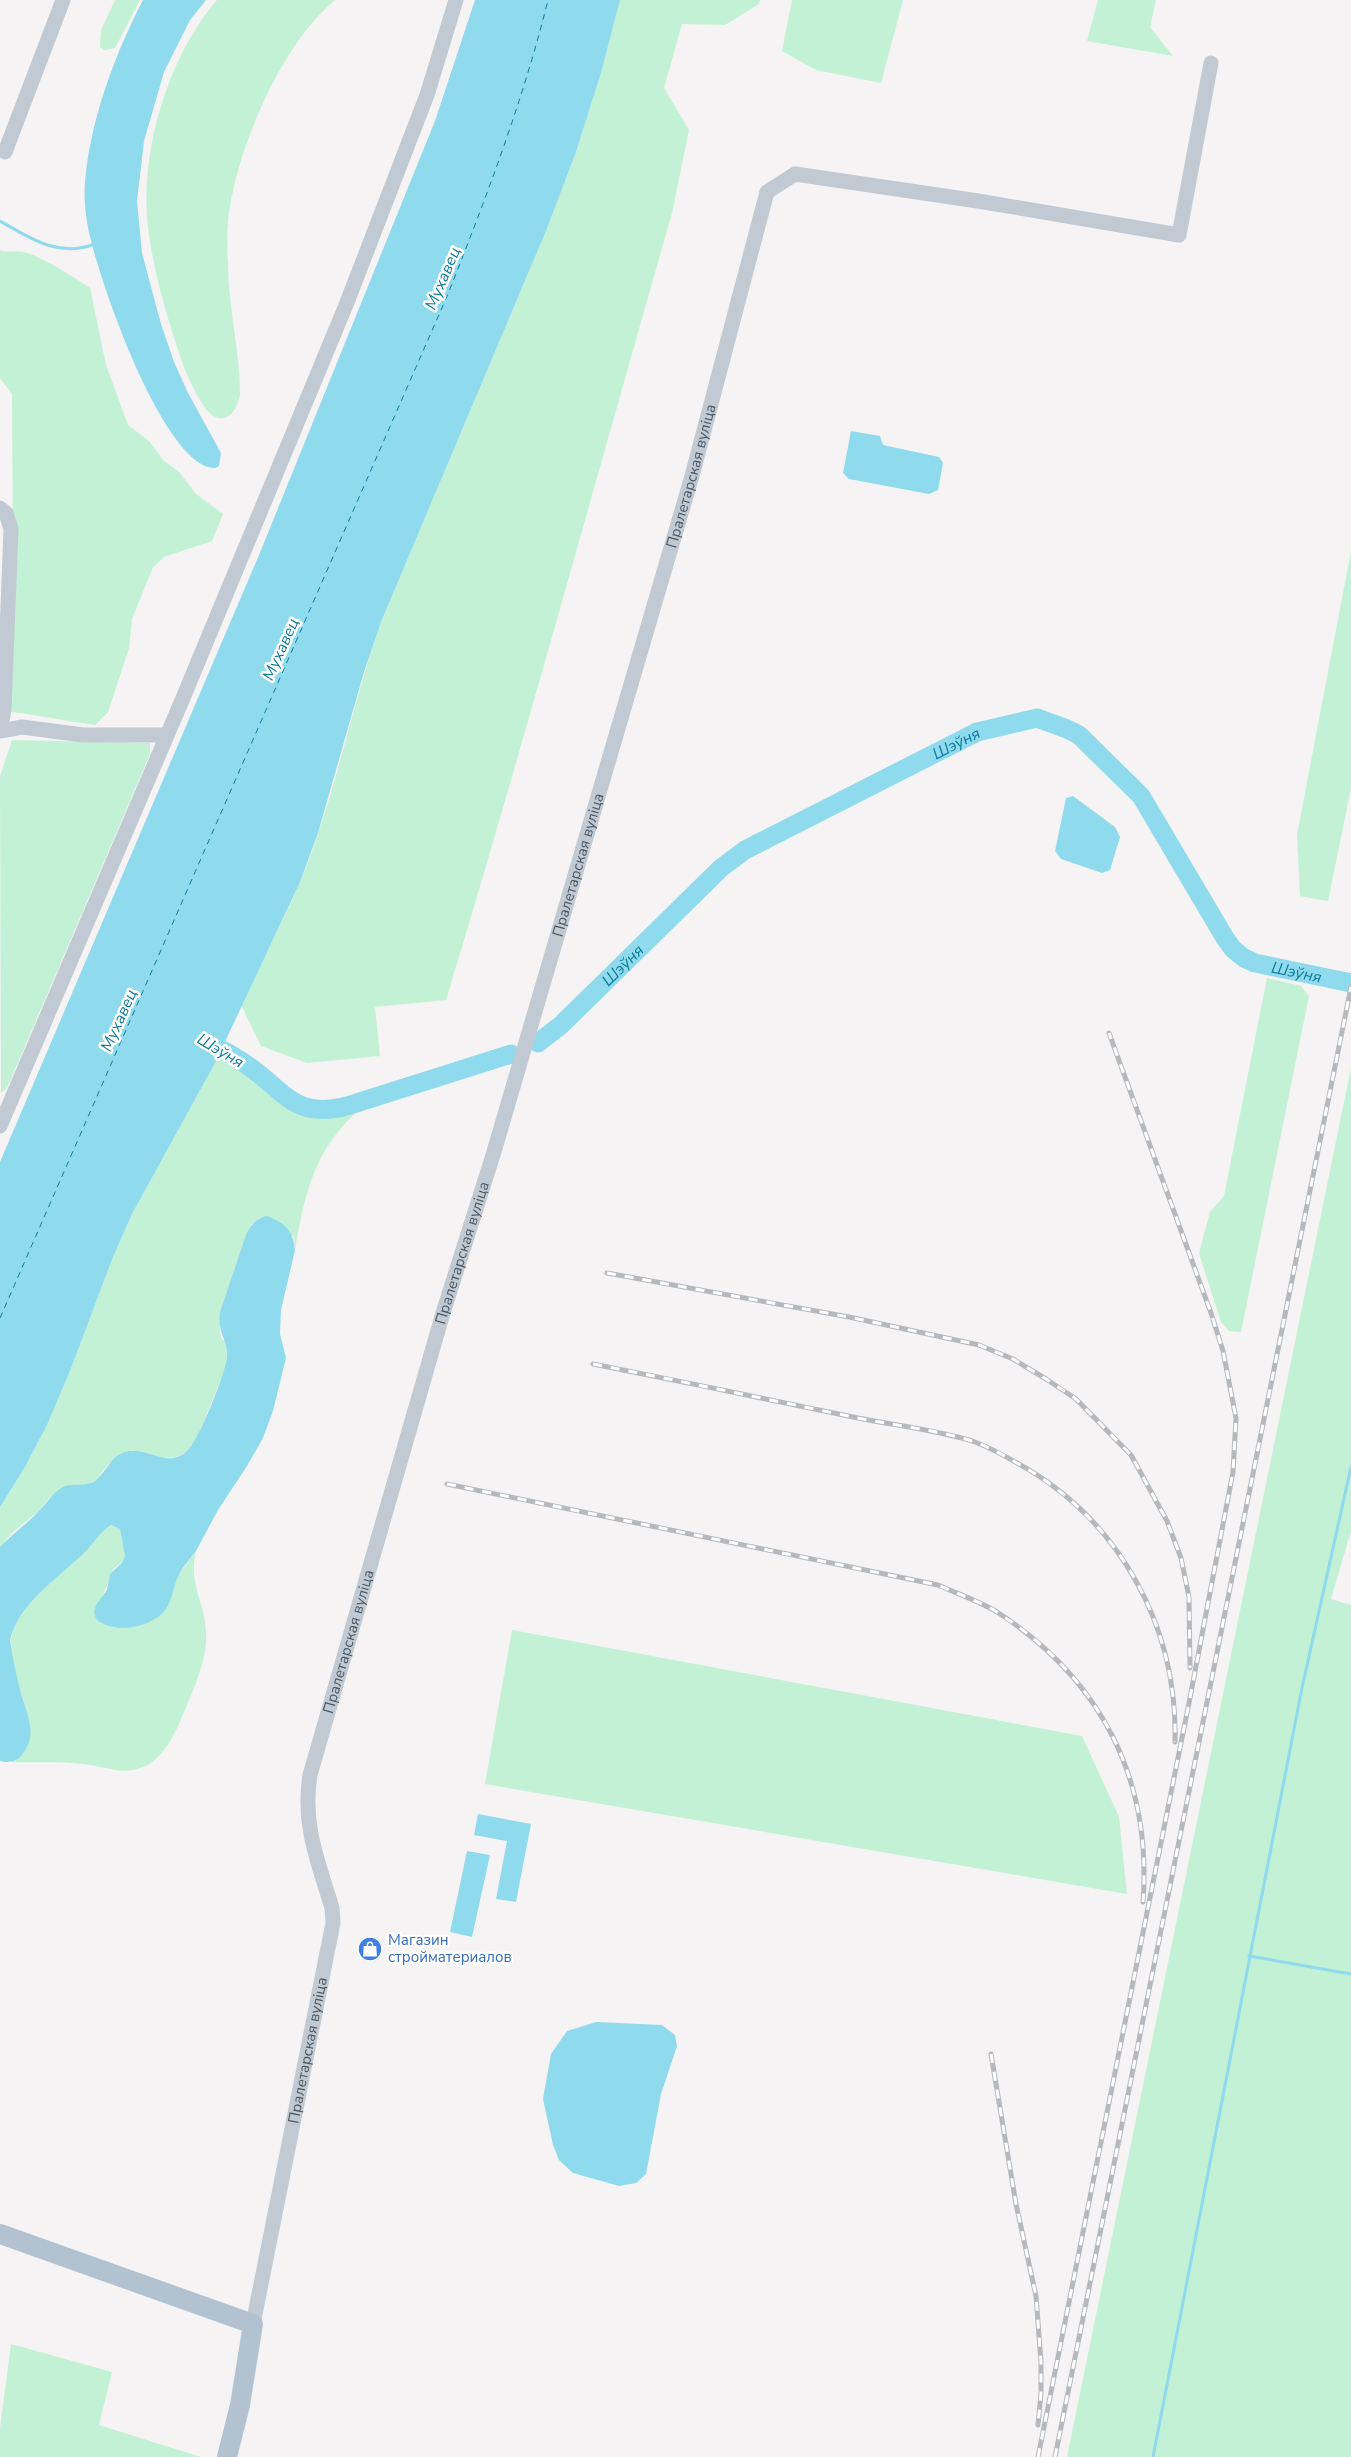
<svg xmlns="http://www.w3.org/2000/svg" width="1351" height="2457" viewBox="0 0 1351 2457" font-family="'Nunito Sans',sans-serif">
<rect width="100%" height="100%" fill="#f5f3f3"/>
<!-- green -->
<g fill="#c3f1d5">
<path d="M115,0H140L115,48L104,50L100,47L101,30Z"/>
<path d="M217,0H335C281,44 235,152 228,221C227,235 227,249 228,263C228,307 240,351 240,395C235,419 218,428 203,405C188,382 179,354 171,328C160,292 150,254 147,216C142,144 170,54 217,0Z"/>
<path d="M620,0H760L759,4L725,25L682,24L664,88L689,130L672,213C597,475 525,739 446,1000L375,1007L380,1056L307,1063L261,1046L241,1005C260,964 282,924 300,882C335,798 351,708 381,622L546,231L575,155L601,73Z"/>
<path d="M792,0H903L881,83L816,70L782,51Z"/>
<path d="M1098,0H1156L1150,27L1173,56L1087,41Z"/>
<path d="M0,250C8,253 16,250 24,252C40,256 76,278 90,288L106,365L128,425L149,441L163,460L179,472L196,494L223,514L212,541L164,557L153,567L132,619L129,648L108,712L95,725L7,711L13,562L12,394L0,378Z"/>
<path d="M1351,551V788L1328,901L1300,896L1297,835Z"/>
<path d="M12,740L150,743V754L7,1088L1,1093L0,776Z"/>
<path d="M1267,978L1301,986L1309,996L1241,1332L1229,1331L1221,1322L1199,1253L1210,1212L1224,1196Z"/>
<path d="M222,1050L242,1061L296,1104L312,1110H330L373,1098C317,1142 307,1182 295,1250L294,1237L259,1218L251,1224L220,1312V1334L226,1345L227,1356L223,1374L198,1436L188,1451L176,1457L162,1458L131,1450L108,1464L97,1479L88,1485L66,1486L48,1499L39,1511L13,1532L0,1547V1507L25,1467L47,1425L70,1371L113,1257L132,1214Z"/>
<path d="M1351,1068V1531L1331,1599L1351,1605V2457H1067Z"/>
<path d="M111,1525L120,1529L125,1555L122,1563L114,1568L102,1597L148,1621L165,1609L177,1577L196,1551C188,1585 205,1601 206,1632C208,1656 196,1683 187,1705C173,1738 159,1776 116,1770C105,1768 94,1765 83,1764C59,1761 35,1763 11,1762C41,1749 28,1714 20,1691C18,1686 10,1644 11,1639C15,1607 65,1571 87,1549C95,1541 101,1531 111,1525Z"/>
<path d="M512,1630L1082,1736L1119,1817L1127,1894L485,1784Z"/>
<path d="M11,2344L112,2372L99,2425L201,2457H0V2428Z"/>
</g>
<!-- water -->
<g fill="#90daee">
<path d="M143,0H206L190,20L164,72L144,141L137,201L142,253L161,324L174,362L188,393L221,453L219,466L215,468C163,469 93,266 87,221C84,205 84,188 86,172C93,113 116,52 143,0Z"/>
<path d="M475,0H620L601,73L575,155L546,231L381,622L364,672L318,833L300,882L215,1063L132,1214L113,1257L70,1371L47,1425L25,1467L0,1507V1162L259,555L435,121Z"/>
<path d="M851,431L880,436L883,445L939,457L943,463L938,490L929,494L849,479L843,473Z"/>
<path d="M1073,796L1115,827L1120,837L1110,870L1102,873L1061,859L1055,851L1066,798Z"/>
<path d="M267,1216C285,1223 293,1230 295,1250L281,1310L280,1334L286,1358L273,1411L263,1438L247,1466L218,1510L196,1551C189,1560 181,1569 177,1579C173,1589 172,1600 166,1609C152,1628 114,1635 96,1619L94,1612L96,1605L107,1590L110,1574L122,1563L125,1556L120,1529L111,1525C101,1531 95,1541 87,1550C61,1576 19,1602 10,1640C12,1653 16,1673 19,1686C24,1709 41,1734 21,1756C16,1762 7,1763 0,1761V1547C12,1534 27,1524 39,1511C47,1503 52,1493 63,1487C73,1482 86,1488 96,1480C108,1470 111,1454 129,1451C144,1449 158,1460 174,1458C178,1457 184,1454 187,1451C199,1441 226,1372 227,1356C228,1340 217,1333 220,1312L246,1235C251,1224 255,1219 267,1216Z"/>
<path d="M478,1814L531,1824L516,1902L496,1899L507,1841L474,1835Z"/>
<path d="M467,1851L490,1855L472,1937L450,1932Z"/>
<path d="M596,2022L662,2025L675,2035L677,2046L661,2094L646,2174L636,2183L619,2186L573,2173L559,2160L553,2145L543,2099L551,2054L567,2031Z"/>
</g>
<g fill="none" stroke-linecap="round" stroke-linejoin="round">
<!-- stream -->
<g stroke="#90daee" stroke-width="3">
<path d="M0,221C30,238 57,257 92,245"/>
<path d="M1249,1956L1351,1974"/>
<path d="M1153,2457L1302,1688L1351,1467"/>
</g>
<!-- river -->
<g stroke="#90daee" stroke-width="19">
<path d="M201,1038C217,1047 235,1056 250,1067C287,1094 296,1119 347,1106L511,1054"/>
<path id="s1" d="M538,1043L561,1025L721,868L745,850L977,732L1037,718L1067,729L1079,735L1141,796L1225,938L1233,949L1244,958L1255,963L1351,983"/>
</g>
<!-- ferry -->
<path stroke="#0c7c9b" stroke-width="1" stroke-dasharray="6 5" stroke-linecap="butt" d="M0,1318L448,294C486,198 523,101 548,0"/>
<!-- minor -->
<g stroke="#c1cad2" stroke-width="15">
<path d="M5,152L63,0"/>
<path d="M0,508L6,513L11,529L4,710L0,730"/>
<path d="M0,731L22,727L83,735H166"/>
<path d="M0,1126L183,698L346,305L427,95L456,0"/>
<path id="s2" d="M253,2324L333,1923L332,1908C318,1861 302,1825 310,1775L443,1313L493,1155L692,476L767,192L795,174L978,201L1179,235L1211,63"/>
</g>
<!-- major -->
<path stroke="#b3c2d1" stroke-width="20" d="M0,2234L253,2324L240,2405L227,2457"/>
<!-- rail casing -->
<g stroke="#b5b8bd" stroke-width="5">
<g id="rail">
<path d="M607,1273L849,1317L979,1345L1013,1359L1046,1379L1076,1399L1131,1455L1167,1521L1181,1558L1189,1597L1190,1668"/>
<path d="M593,1364C680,1381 766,1399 853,1417C891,1425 939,1430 975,1442C989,1447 1003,1455 1017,1463C1119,1519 1178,1626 1175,1742"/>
<path d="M447,1484L938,1585C958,1594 979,1601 997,1612C1101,1679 1152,1779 1143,1902"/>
<path d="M991,2054L1016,2204L1036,2296L1041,2362V2393L1038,2425"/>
<path d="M1038,2457L1189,1703L1233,1472L1236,1418L1223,1351L1211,1313L1109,1033"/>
<path d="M1055,2457L1351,987"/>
</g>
</g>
<!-- rail -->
<use href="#rail" stroke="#fff" stroke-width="3" stroke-dasharray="9" stroke-linecap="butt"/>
</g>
<!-- icons -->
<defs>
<g id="shop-disc" transform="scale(1.25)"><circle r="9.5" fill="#3f7fe0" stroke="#fff"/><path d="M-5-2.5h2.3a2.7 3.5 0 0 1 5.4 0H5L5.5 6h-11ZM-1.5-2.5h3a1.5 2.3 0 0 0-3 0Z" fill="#fff"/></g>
</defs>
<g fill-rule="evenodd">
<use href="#shop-disc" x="370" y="1949"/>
</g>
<g text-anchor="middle" stroke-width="5" stroke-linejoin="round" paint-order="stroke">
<!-- street labels -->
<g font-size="15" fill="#4a5661" stroke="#fff">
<text dy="5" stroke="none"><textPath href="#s2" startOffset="1914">Пралетарская вуліца</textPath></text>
<text dy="5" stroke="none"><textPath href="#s2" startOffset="1509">Пралетарская вуліца</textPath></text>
<text dy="5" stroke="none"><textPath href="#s2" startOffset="1104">Пралетарская вуліца</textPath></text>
<text dy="5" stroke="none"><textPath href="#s2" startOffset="699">Пралетарская вуліца</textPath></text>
<text dy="5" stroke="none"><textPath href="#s2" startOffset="279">Пралетарская вуліца</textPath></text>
</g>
<!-- shop labels -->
<g font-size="15" fill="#366cbe" stroke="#fff" text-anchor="start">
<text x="388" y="1945">Магазин<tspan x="388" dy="17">стройматериалов</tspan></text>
</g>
<!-- water labels -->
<g font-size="16" font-style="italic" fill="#0c7c9b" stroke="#fff">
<text transform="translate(442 278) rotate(-67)" y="6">Мухавец</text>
<text transform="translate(280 649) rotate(-66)" y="6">Мухавец</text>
<text dy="6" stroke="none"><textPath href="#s1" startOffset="520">Шэўня</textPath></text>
<text dy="6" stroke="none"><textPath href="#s1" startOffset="115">Шэўня</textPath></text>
<text dy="6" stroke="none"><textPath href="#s1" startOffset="985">Шэўня</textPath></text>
<text transform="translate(118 1020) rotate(-66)" y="6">Мухавец</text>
<text transform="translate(221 1050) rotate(31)" y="6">Шэўня</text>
</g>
</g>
</svg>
